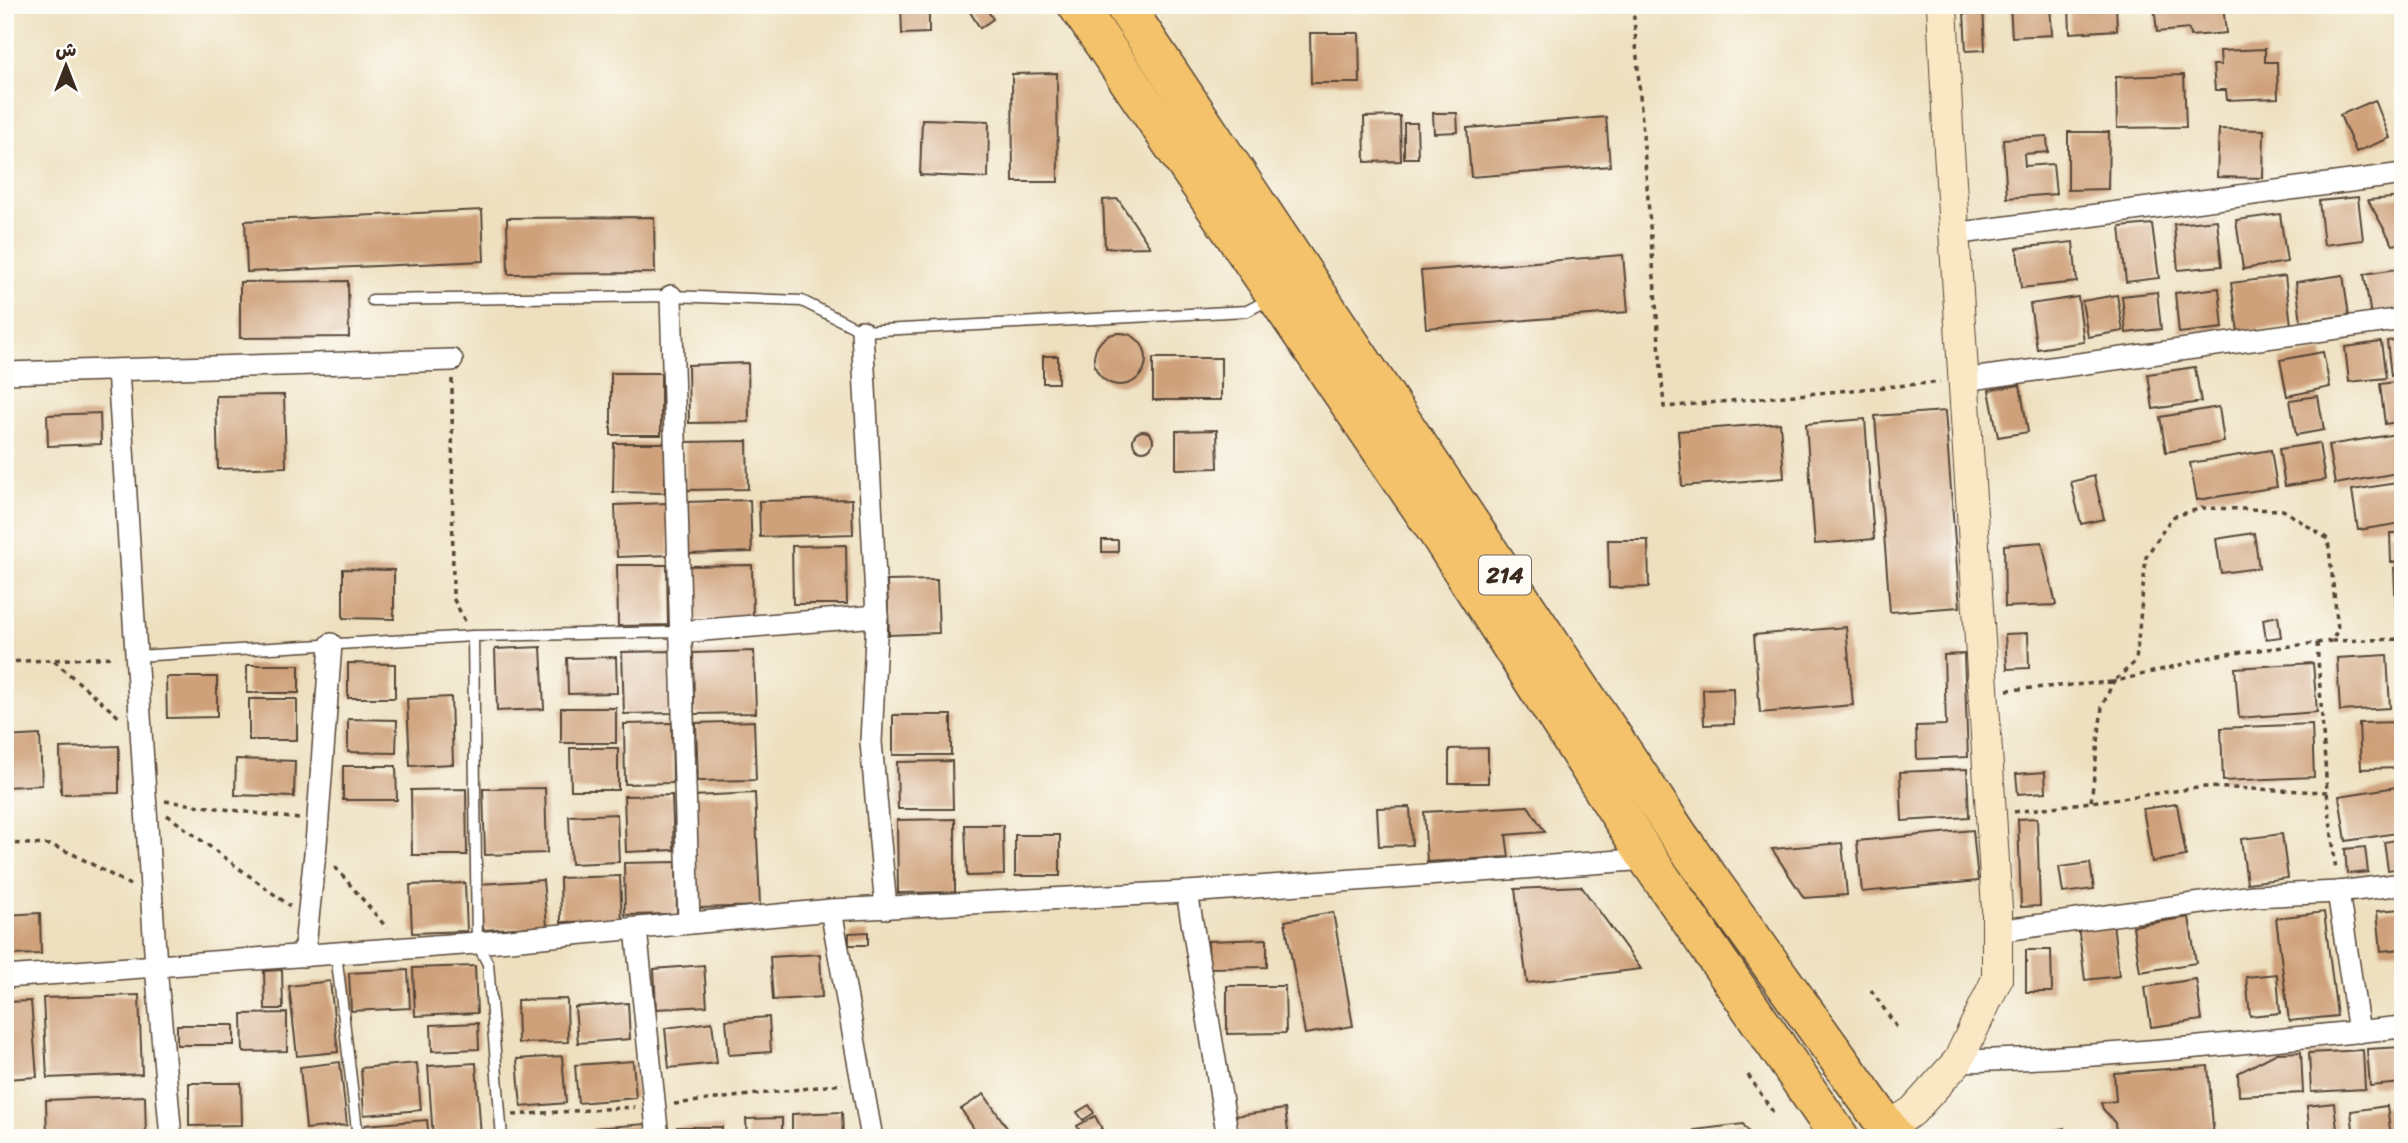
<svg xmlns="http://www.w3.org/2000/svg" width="2408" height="1143" viewBox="0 0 2408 1143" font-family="Sriracha,'Playpen Sans Arabic',sans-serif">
<rect width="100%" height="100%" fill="#fdfcf7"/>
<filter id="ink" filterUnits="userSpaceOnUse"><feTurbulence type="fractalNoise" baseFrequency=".0143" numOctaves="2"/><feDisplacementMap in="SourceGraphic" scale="14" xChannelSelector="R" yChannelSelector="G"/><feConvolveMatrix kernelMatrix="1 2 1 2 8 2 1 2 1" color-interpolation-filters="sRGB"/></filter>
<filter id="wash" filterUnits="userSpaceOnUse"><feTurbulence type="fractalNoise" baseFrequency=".00686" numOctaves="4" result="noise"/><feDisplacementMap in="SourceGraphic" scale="28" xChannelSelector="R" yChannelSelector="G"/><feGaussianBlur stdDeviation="1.57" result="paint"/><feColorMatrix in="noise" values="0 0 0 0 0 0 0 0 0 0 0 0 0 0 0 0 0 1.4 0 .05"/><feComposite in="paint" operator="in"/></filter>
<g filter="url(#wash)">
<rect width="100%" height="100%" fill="#eee0bf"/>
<g id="blocks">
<!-- building -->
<g fill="#cfa17a">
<path d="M901,5H929V33L902,34Z"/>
<path d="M981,5H984L993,19L980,28L970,12Z"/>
<path d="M1976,5H1983L1985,50L1966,51L1964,12L1976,11Z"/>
<path d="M2010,5H2050L2052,35L2012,37Z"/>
<path d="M2069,5H2116L2117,30L2070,33Z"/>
<path d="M2154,5H2223L2226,33L2190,36L2189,29L2157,32Z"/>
<path d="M1310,33H1359L1360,83H1311Z"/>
<path d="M2265,49V62H2277L2278,98L2227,100L2226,90H2215L2213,65H2221L2220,51Z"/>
<path d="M1057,73L1058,182H1013L1012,74Z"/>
<path d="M2184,75L2186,127L2117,128L2116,77Z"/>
<path d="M2375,100L2390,138L2356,152L2340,115Z"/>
<path d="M1433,113H1457L1458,132L1434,133Z"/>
<path d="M1400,116L1401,161L1365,162L1364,117Z"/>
<path d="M1606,117L1610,166L1471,177L1467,128Z"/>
<path d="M922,119L989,121L988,178L920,175Z"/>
<path d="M1404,123H1417L1418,158H1404Z"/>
<path d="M2219,129L2264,130L2263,178L2217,177Z"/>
<path d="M2068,132H2109L2108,189L2068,190Z"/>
<path d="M2047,136L2048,152L2024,154L2025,166L2053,164L2056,194L2007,198L2003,139Z"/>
<path d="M2358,197L2363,240L2324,245L2319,201Z"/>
<path d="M2402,197L2403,243L2393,245L2368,200Z"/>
<path d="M1118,199L1150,247L1105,248L1103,200Z"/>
<path d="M482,210L484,261L247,272L245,221Z"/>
<path d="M2280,214L2287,262L2243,269L2236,220Z"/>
<path d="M654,217L655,273L508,274L507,218Z"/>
<path d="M2217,220L2222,266L2178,270L2174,224Z"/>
<path d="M2152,224L2159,278L2126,282L2120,227Z"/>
<path d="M2073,242L2077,282L2021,288L2017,248Z"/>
<path d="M1623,255L1628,312L1426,328L1421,271Z"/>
<path d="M2403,268V311L2371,316L2364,274Z"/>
<path d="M2343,275L2349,315L2301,322L2296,282Z"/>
<path d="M2285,276L2291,325L2238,332L2231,283Z"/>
<path d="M348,281L349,337L240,338V282Z"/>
<path d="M2219,288L2223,328L2179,333L2175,293Z"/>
<path d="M2157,292L2161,329L2126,333L2122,296Z"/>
<path d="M2117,295L2123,331L2088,337L2082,301Z"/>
<path d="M2078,297L2084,342L2037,349L2030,304Z"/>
<circle cx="1120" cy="359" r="26"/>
<path d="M2403,339V374L2391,376L2387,341Z"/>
<path d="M2381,342L2386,378L2349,382L2345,347Z"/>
<path d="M2323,352L2330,387L2287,396L2280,360Z"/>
<rect x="1043" y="356" width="15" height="27"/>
<rect x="1153" y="358" width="68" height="42"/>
<path d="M748,363L749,422L689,423L688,365Z"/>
<path d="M2195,367L2201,402L2153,409L2148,374Z"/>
<rect x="611" y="373" width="50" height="62"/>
<path d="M2403,381V421L2385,424L2380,384Z"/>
<path d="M2020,385L2028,432L1998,437L1989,390Z"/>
<path d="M284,395L286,467L218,469L216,396Z"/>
<path d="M2318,396L2324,430L2296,435L2290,400Z"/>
<path d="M2219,407L2224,442L2166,452L2160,417Z"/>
<path d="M1945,411L1960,607L1890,612L1875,416Z"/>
<path d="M100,413L101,444L48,446L47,415Z"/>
<path d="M1865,419L1874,539L1815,544L1806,424Z"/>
<path d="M1780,423L1784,478L1682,486L1678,431Z"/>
<path d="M1217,430L1218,468L1176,469V431Z"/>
<circle cx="1143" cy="441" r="10"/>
<path d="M2403,433V472L2335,484L2328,445Z"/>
<path d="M747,441L748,489L686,490L685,442Z"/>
<path d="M614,443H665V493L613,492Z"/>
<path d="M2319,443L2325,480L2285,486L2279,449Z"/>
<path d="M2271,450L2277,487L2197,500L2190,463Z"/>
<path d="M2094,476L2104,519L2081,524L2071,482Z"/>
<path d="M2403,482V523L2358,530L2352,490Z"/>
<path d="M852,499L853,534L760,537L759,501Z"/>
<path d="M750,500L752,552L688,554L686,502Z"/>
<path d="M668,503L670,555L617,557L615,505Z"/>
<path d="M2254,533L2259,568L2221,573L2216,539Z"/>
<path d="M2390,533H2403V562H2391Z"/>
<rect x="1102" y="540" width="16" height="12"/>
<path d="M1608,540H1648L1649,587L1609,588Z"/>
<path d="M2042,542L2056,605L2005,607L2004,545Z"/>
<path d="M846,545L847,604H793L792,546Z"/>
<path d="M617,565H667L668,625L618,626Z"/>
<path d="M752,565L753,619L688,620L687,566Z"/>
<path d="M2403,567V611H2396L2394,568Z"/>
<path d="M343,569L394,570V619L343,618Z"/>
<path d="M937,580L939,633L889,635L887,581Z"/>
<path d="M2278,616L2281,637L2266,639L2263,619Z"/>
<path d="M1846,627L1853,705L1760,713L1754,635Z"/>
<path d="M2028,633L2029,668L2007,669L2005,634Z"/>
<path d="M541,647L544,709L497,711L495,649Z"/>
<path d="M671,651L673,713L624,714L622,652Z"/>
<path d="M754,651L756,713L694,714L693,653Z"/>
<path d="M1964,654L1968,757L1917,759L1916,726L1946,725L1944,655Z"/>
<path d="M2387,655L2390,708L2340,711L2337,658Z"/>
<path d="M616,657L617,693L568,694L567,658Z"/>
<path d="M348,663L395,664V698H348Z"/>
<path d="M2313,663L2317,712L2239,718L2235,668Z"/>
<rect x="247" y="665" width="52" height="28"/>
<path d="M166,677H217V717L167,718Z"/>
<path d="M1733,688L1734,724L1704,725L1703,689Z"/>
<path d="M451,697L453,764L410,766L407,699Z"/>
<rect x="249" y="699" width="48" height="41"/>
<rect x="561" y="708" width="55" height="35"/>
<rect x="893" y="715" width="58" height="40"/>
<path d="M348,719L397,720L396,753L348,752Z"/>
<path d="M754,721L756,780L698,781L696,723Z"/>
<path d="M2403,722V768L2361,769L2359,723Z"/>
<path d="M672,723L673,783L625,784L624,724Z"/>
<path d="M2312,724L2314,777L2223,781L2221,728Z"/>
<path d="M40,735L42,785L5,787V737Z"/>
<path d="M119,746V793L61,794L60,748Z"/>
<path d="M570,748H618V790H571Z"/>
<path d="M1488,748V783H1449V749Z"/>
<path d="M236,759L295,761L294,797L235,795Z"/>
<path d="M952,761L953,809H898L897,762Z"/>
<path d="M343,766H396L397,800H343Z"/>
<path d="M1967,769L1969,817L1902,821L1900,772Z"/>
<path d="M2045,772L2046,792L2018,794L2016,774Z"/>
<path d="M2403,786V832L2346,841L2339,796Z"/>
<path d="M545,788L547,853L485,855L483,789Z"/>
<path d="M466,789L467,855H412L411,790Z"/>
<path d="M755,793L760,906L698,908L693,796Z"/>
<path d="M672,795L674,850L626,852L624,796Z"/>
<path d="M2177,804L2186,856L2152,862L2143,809Z"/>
<path d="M1528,806L1545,832L1506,835L1509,857L1427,862L1424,812Z"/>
<path d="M1410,807L1412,845L1379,846L1377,808Z"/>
<path d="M617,814L619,862L571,864L569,816Z"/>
<path d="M2037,818L2040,906L2021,907L2018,819Z"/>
<path d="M955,819V892L898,893L897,820Z"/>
<path d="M965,825H1003L1004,875L967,876Z"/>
<path d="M1973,830L1978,881L1862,892L1857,841Z"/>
<path d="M2282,834L2288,878L2247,883L2241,839Z"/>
<rect x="1015" y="835" width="45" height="41"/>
<path d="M2403,839V868L2388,870L2384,842Z"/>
<path d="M1842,843L1847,895L1804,898L1772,849Z"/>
<path d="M2365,847L2368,872L2347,874L2345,849Z"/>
<path d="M676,862L677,914L625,915L624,863Z"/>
<path d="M2090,863L2094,889L2063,893L2059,867Z"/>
<path d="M620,876L622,921L561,922L560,878Z"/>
<path d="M543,880L547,926L483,930L480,884Z"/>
<path d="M465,883L467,931L412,933L410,885Z"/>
<path d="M1581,886L1641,969L1527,983L1515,889Z"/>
<path d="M2403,909V949L2381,951L2377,911Z"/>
<path d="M1333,912L1353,1026L1305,1034L1285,921Z"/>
<path d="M2324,912L2337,1016L2289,1021L2276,918Z"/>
<path d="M40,913L41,954L5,955V915Z"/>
<path d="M2189,917L2196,963L2140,972L2133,926Z"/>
<path d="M2113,922L2119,976L2085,980L2078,926Z"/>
<path d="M868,932V945H849V933Z"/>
<path d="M1267,939V967L1209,968L1208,941Z"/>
<path d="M2026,950H2051L2052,992H2026Z"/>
<path d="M820,954L822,997L773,1000L770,957Z"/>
<path d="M2403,959V983H2401L2398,960Z"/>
<path d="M704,965L707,1006L656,1009L654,969Z"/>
<path d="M475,966L477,1013L415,1016L413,968Z"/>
<path d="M282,970L283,1009H265L264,971Z"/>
<path d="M408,970L410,1008L351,1011L349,973Z"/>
<path d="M2277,974L2280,1013L2250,1016L2246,977Z"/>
<path d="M2196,979L2202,1020L2151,1027L2145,987Z"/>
<path d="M330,981L338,1052L297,1056L289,986Z"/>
<path d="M1227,986H1285L1286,1033L1227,1034Z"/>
<path d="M139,995L142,1074L47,1078L43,998Z"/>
<path d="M567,999L568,1042L518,1043L517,1000Z"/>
<path d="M31,1001L37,1077L5,1079V1002Z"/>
<path d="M628,1003L630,1039L578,1043L575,1007Z"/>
<path d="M287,1013V1051L243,1052L242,1014Z"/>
<path d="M769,1017L771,1052L729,1055L726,1020Z"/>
<path d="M712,1022L717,1063L669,1068L665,1028Z"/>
<path d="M478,1023L479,1049L432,1051L431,1025Z"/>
<rect x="177" y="1025" width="57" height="20"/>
<path d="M2403,1047V1083L2370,1086L2367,1049Z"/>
<path d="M2363,1050L2365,1089L2311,1092L2309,1053Z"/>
<path d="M2301,1052L2303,1093L2239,1096L2238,1073L2277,1053Z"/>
<path d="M562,1056L566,1103L521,1107L517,1059Z"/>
<path d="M633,1061L636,1098L578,1103L575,1065Z"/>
<path d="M340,1062L347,1125L306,1129L300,1067Z"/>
<path d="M417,1063L421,1110L364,1115L361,1068Z"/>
<path d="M476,1063L481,1138H433L428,1066Z"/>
<path d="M2208,1066L2214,1138H2117L2115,1123L2103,1109L2101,1103L2116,1101L2114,1073Z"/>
<path d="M189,1083H241L242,1125L189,1126Z"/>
<path d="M984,1094L1014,1138H980L961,1109Z"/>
<path d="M145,1096L146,1138H47L46,1100Z"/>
<path d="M2334,1103L2338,1138H2310L2307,1106Z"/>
<path d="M1089,1105L1094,1113L1083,1120L1077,1112Z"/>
<path d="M2387,1106L2391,1138H2354L2351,1111Z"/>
<path d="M1285,1109L1289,1138H1238L1235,1116Z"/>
<path d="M842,1112L843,1138H792V1114Z"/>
<path d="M1095,1116L1102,1129L1084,1138L1077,1126Z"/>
<path d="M782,1118V1138H747L746,1119Z"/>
<path d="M427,1120L429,1138H366L365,1125Z"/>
<path d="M646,1124L647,1138H595L594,1128Z"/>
<path d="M1743,1124L1753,1138H1695L1694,1130Z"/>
<rect x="677" y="1127" width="45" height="11"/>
<path d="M2064,1128L2067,1138H2034V1137Z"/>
</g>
</g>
</g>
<g filter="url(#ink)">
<use href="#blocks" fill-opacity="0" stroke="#564536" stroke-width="2"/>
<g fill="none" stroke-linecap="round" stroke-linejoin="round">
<!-- lane casing -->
<g stroke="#564536" stroke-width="13">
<g id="lane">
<path d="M372,300L671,296L802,301L862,331L1247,311L1270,299"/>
<path d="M473,636L477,943L488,964L502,1138"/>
<path d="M136,656L473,636L680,632"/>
<path d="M336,953L358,1138"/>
</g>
</g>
<!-- street casing -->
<g stroke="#564536" stroke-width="24">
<g id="street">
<path d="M1954,234L2403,174"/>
<path d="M671,296L689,923"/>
<path d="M862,331L877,616L871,742L886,908"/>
<path d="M118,370L156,966L171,1138"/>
<path d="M5,373L452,360"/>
<path d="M1964,380L2403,319"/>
<path d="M680,632L877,616"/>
<path d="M1187,892L1228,1138"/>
<path d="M2338,892L2359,1032"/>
<path d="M831,910L872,1138"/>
<path d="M636,929L658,1138"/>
<path d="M1997,931L2253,896L2338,892L2403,884"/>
<path d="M304,956L316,844L331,644"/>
<path d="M5,977L477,943L831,910L1187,892L1648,859"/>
<path d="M1958,1061C2107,1058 2255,1042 2403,1027"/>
</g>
</g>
<!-- secondary casing -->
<g stroke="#564536" stroke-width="32">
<path id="secondary" d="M1888,1127L1913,1111L1958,1061L1997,979V909L1949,150L1942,5"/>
</g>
<!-- highway casing -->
<g stroke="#564536" stroke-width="41">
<g id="highway">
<path d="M1077,5L1438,533L1648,859L1840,1138"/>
<path d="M1124,5L1679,836L1895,1138"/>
</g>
</g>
<!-- path -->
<g stroke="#564536" stroke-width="3.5" stroke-dasharray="5 5" stroke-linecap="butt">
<path d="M1633,5L1664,407L1940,382"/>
<path d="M452,379L453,598L465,621"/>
<path d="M2332,641L2403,639"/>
<path d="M2317,643L2327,792L2336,871"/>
<path d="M54,661L120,718"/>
<path d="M5,662L115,657"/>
<path d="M2007,690L2113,682L2136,661L2146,557L2172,517L2202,508L2283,510L2328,539L2338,629L2332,641L2219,655L2113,682L2102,707L2091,802"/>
<path d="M165,801L299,819"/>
<path d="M2014,812L2205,787L2327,792"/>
<path d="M167,815L290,906"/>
<path d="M5,843L51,845L73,854L130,885"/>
<path d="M335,867L387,928"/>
<path d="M1871,990L1898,1029"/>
<path d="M1748,1075L1773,1112"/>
<path d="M674,1104L843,1084"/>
<path d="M513,1115L635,1107"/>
</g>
<!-- lane -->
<use href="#lane" stroke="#fff" stroke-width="10"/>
<!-- street -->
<use href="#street" stroke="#fff" stroke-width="21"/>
<!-- secondary -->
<use href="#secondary" stroke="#fae7c3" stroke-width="30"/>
<!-- highway -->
<use href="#highway" stroke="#f3c26a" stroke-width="38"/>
</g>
</g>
<g text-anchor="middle" stroke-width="5" stroke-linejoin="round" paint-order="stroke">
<!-- shield labels -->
<rect fill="#fdfcf7" stroke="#75695f" stroke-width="2" x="1479" y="555.5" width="52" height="39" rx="5"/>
<g font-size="23" font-weight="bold" fill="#3b2a1e">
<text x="1505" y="583">214</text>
</g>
</g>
<!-- margin -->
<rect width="2408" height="1143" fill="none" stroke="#fdfcf7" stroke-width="28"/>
<!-- north arrow -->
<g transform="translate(66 66)" stroke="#fdfcf7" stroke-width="5" paint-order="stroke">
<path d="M0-5L12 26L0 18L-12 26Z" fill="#3b2a1e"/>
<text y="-10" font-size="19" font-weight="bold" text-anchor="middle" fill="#3b2a1e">ش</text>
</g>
</svg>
